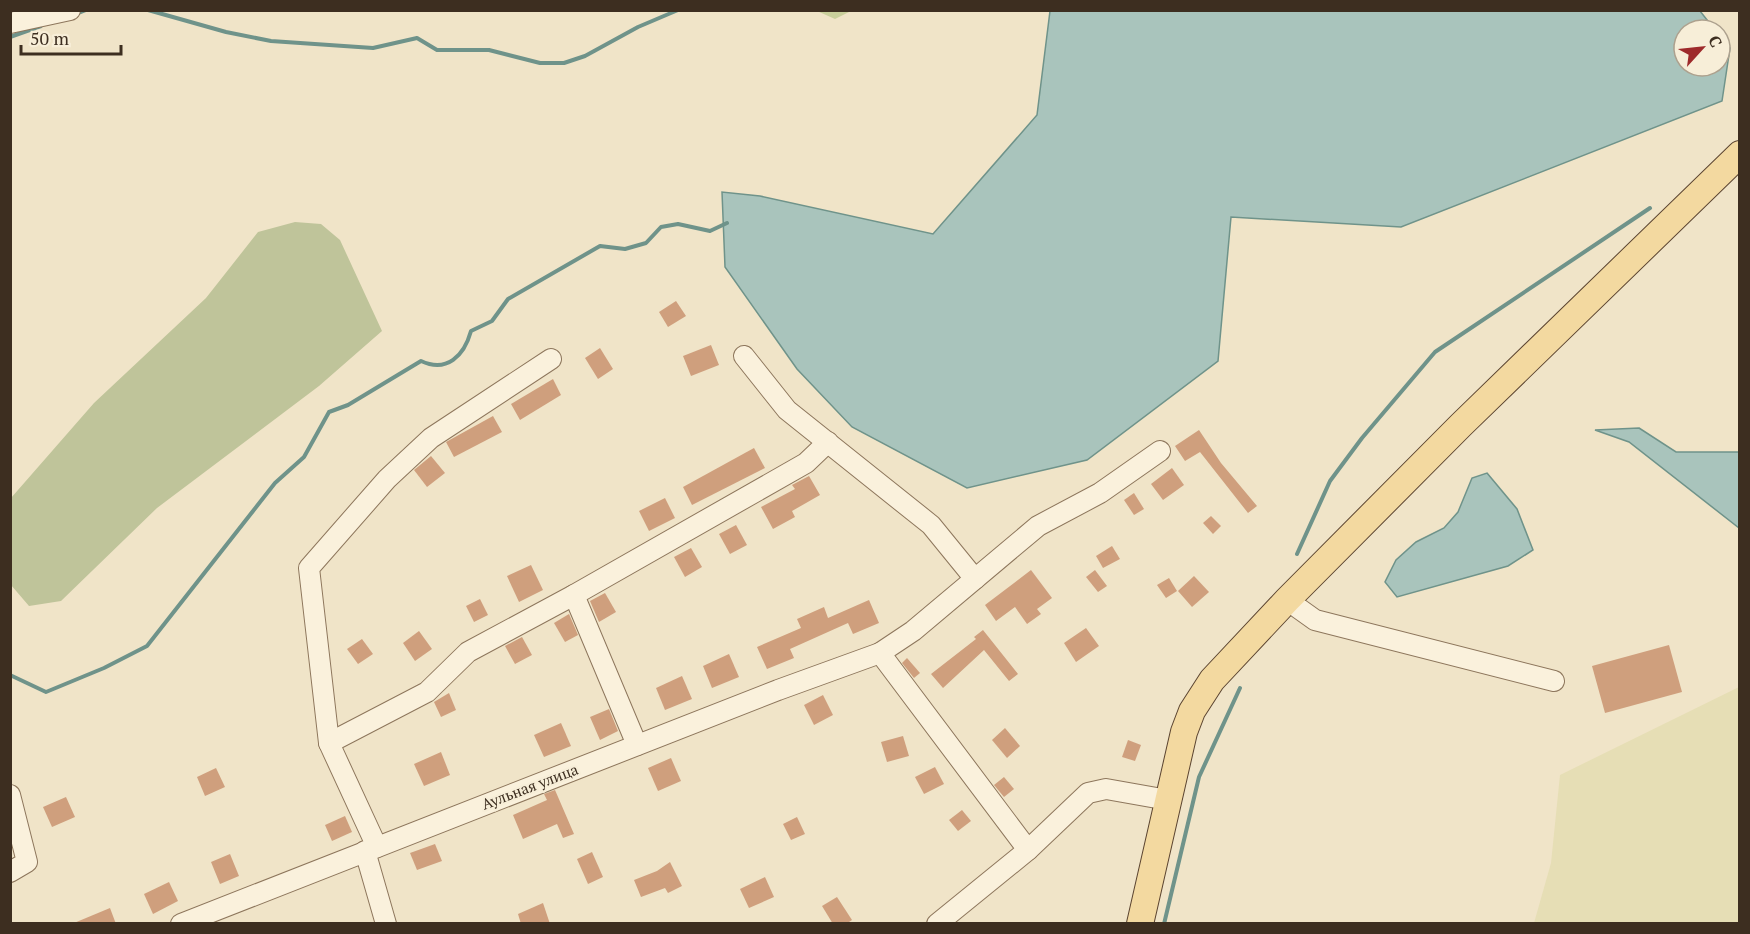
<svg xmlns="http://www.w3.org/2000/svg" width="1750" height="934" viewBox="0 0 1750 934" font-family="'PT Serif',serif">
<rect width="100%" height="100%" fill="#f0e4c8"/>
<!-- farmland -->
<path fill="#e6deb5" d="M1739,687V923H1534L1551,863L1560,775Z"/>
<!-- green -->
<path fill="#c9cf9b" d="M817,11H851L835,19Z"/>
<!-- cemetery -->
<path fill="#bfc49a" d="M295,222L321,224L340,240L382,331L319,386L157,508L61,601L29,606L11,585V498L94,403L206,298L258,232Z"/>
<!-- water -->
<g fill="#a9c4bc" stroke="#6f938a" stroke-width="1.5">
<path d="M1050,11H1700L1715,30H1684V66H1720V36L1730,48L1722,101L1401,227L1231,217L1218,361L1087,460L967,488L852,427L797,369L725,267L722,192L760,196L933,234L1037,115Z"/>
<path d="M1639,428L1676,452H1739V528L1629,442L1595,430Z"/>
<path d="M1487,473L1517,509L1533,550L1508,566L1397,597L1385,582L1396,560L1416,542L1444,528L1458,512L1472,478Z"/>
</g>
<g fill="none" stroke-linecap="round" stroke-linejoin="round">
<!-- stream -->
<g stroke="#6f938a" stroke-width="4">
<path d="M148,10L226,32L271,41L373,48L417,38L437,50H489L540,63H564L585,56L638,27L678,10"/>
<path d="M76,14L86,10"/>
<path d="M10,37L41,26"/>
<path d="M1297,554L1330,481L1362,438L1435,352L1650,208"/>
<path d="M10,675L46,692L104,668L147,646L275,483L304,457L329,412L348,405L421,361C447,373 464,356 471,331L492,321L508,299L600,246L625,249L646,243L661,227L678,224L710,231L727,223"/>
<path d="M1164,924L1199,777L1240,688"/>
</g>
</g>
<!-- building -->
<g fill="#cf9f7d">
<path d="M676,301L686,316L668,327L659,312Z"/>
<path d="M711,345L719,365L691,376L683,356Z"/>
<path d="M600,348L613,369L598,379L585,358Z"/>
<path d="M553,379L561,395L520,420L511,404Z"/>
<path d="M493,416L502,432L454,457L446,442Z"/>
<path d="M1199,430L1221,463L1257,506L1248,513L1200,452L1185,461L1175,446Z"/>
<path d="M754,448L765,468L692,505L683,487Z"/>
<path d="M431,456L445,473L427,487L414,470Z"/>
<path d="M1172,468L1184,485L1163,500L1151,484Z"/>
<path d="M809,476L820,495L792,511L795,517L773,529L761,507L795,489L792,485Z"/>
<path d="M1134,493L1144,509L1134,515L1124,500Z"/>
<path d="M665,498L675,518L649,531L639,511Z"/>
<path d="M1211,516L1221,526L1213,534L1203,523Z"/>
<path d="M736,525L747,545L730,554L719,534Z"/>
<path d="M1112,546L1120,559L1103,568L1096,556Z"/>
<path d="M691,548L702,567L685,577L674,557Z"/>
<path d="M531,565L543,590L519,602L507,576Z"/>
<path d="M1031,570L1052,598L1037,609L1041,614L1027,624L1015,607L996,621L985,605Z"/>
<path d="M1095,570L1107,586L1098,592L1086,577Z"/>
<path d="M1194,576L1209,592L1192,607L1178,591Z"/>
<path d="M1169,578L1177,591L1166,598L1157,585Z"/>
<path d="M605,593L616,612L599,622L590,601Z"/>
<path d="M480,599L488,615L474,622L466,606Z"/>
<path d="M869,600L879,623L853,634L848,623L790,649L794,658L767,669L757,647L801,628L797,619L824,607L828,618Z"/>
<path d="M569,614L578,635L565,642L554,623Z"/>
<path d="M1086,628L1099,646L1076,662L1064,643Z"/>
<path d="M983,630L1018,674L1009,681L984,650L943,688L931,674L976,639L974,637Z"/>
<path d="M419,631L432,649L415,661L403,643Z"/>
<path d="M522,637L532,655L515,664L505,646Z"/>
<path d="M362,639L373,654L358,664L347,649Z"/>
<path d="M1669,645L1682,692L1605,713L1592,666Z"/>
<path d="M729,654L739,677L712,688L703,666Z"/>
<path d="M907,658L920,673L914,678L902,663Z"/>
<path d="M682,676L692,699L665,710L656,688Z"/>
<path d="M449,693L456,710L441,717L434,702Z"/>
<path d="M823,695L833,715L814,725L804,705Z"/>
<path d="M609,709L618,731L600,740L590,717Z"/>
<path d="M561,723L571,746L544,757L534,735Z"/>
<path d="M1005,728L1020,746L1007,758L992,740Z"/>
<path d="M903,736L909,756L887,762L881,742Z"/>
<path d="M1128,740L1141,745L1135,761L1122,757Z"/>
<path d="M441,752L450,775L424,786L414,764Z"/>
<path d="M671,758L681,781L658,791L648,768Z"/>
<path d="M935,767L944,784L924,794L915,777Z"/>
<path d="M216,768L225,787L205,796L197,777Z"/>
<path d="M1004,777L1014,789L1004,797L994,785Z"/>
<path d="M555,790L574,834L563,838L557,824L523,839L513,815L547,800L544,794Z"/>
<path d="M66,797L75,817L52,827L43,807Z"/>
<path d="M962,810L971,821L958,831L949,820Z"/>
<path d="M345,816L352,832L332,841L325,825Z"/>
<path d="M797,817L805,834L791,840L783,824Z"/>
<path d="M435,844L442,861L417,870L410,853Z"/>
<path d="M592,852L603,877L588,884L577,859Z"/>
<path d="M230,854L239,876L220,884L211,862Z"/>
<path d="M670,862L682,886L668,893L665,888L641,897L634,880L657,871Z"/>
<path d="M765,877L774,897L749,908L740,889Z"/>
<path d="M169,882L178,901L153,914L144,894Z"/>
<path d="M837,897L852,920L846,924H833L822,906Z"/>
<path d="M543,903L550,924H521L518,914Z"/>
<path d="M110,908L116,924H74V923Z"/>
</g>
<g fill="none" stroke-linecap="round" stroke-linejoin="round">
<!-- minor casing -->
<g stroke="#8d765c" stroke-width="22">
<g id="minor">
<path d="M10,23L70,10"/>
<path d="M744,356L787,410L931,525L975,579"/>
<path d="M574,595L637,745"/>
<path d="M1287,600L1315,620L1554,681"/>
<path d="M329,743L309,568L387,479L431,438L551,359"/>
<path d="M10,795L27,862L10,872"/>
<path d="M377,847L329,743L427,692L468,652L574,595L806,463L828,442"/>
<path d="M1028,850L880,653L913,631L1038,526L1100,493L1160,451"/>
<path d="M365,851L386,924"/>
<path d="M181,924L778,690L880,653"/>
<path d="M937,924L1028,850L1088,793L1106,789L1168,800"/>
</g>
</g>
<!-- major casing -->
<g stroke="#5b4430" stroke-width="28">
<path id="major" d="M1140,924L1184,732L1192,711L1212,680L1287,600L1461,425L1740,154"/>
</g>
<!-- minor -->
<use href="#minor" stroke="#faf1dc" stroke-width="20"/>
<!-- major -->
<use href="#major" stroke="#f3d9a0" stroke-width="26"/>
</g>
<g text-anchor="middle" stroke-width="4.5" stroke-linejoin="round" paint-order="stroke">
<!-- street labels -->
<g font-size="15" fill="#3d2e20" stroke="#f7eed8">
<text transform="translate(530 787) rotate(-21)" y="5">Аульная улица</text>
</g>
</g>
<!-- border -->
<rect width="1750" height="934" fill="none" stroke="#3d2e20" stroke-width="24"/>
<!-- north arrow -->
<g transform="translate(1702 48) rotate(63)"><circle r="28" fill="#f7eed8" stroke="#ada18e" stroke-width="1.5"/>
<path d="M0-4.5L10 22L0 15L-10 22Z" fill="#9e2a2b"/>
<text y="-9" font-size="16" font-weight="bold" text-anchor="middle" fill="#3d2e20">С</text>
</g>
<!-- scale -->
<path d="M21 45v9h100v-9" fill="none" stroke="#3d2e20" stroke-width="3"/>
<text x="30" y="45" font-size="18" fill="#3d2e20" stroke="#f7eed8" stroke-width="4.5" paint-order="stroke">50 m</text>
</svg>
